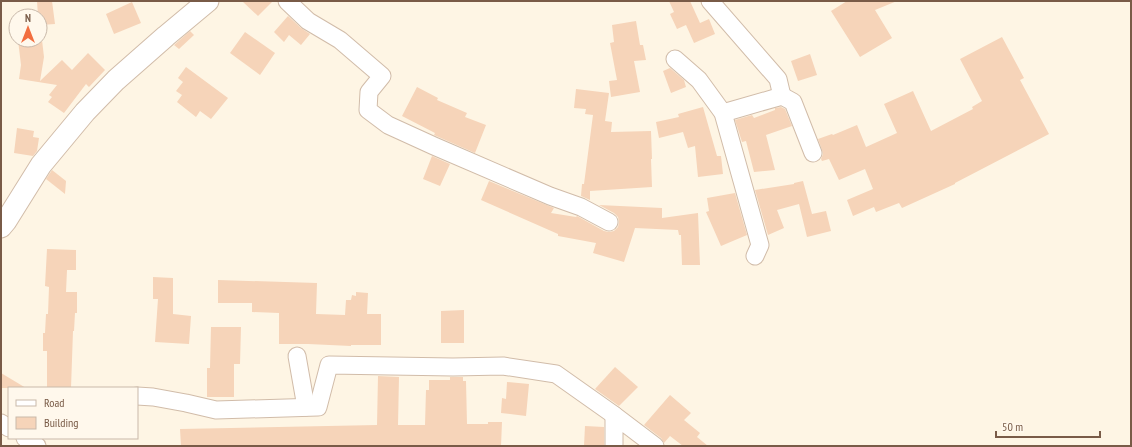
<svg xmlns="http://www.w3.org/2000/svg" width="1132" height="447" viewBox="0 0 1132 447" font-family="'PT Sans Narrow',sans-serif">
<rect width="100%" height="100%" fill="#fef5e4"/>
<!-- building -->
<g fill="#f6d4b9">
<path d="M37,1H52L55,24L40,25V16H38Z"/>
<path d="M242,1H273L258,16Z"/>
<path d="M669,1H690L700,23L709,19L715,34L694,43L686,25L677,29L670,14L674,12Z"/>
<path d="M847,1H897L875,10L892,38L860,57L831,11Z"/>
<path d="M132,2L141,23L114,34L106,14Z"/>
<path d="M288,16L301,28L310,34L301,45L289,35L284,42L274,32Z"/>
<path d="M636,21L640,45H643L646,60L634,61L640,92L611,97L609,81L617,80L610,43L614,42L612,25Z"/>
<path d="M190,31L194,35L179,49L174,45Z"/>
<path d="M245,32L275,53L260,75L230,53Z"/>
<path d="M1002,37L1024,78L1020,80L1049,134L955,183V184L902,208L899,203L876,212L874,207L853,216L847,200L873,189L865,169L839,180L829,159L822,161L821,159L823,154L822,150L818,139L832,134L833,135L857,125L866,147L897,133L884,104L913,91L931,131L973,109L972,107L982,101L960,59Z"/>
<path d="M18,40H42L44,57L40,81L62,60L72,70L88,53L105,70L89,87L86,84L64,113L48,102L52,97L49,95L57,85L19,79L21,65Z"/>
<path d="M810,54L817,75L798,81L791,61Z"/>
<path d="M186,67L228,98L211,119L200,111L196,117L177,102L182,95L176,91L183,82L178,78Z"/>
<path d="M670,68L684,80L686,87L671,93L663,71Z"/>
<path d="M417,87L438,98L437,100L467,113L465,117L486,125L475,153L434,135L435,133L402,116Z"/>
<path d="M576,89L609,93L605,121L612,122L611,132L651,131L652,159H651L652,187L590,191V200L581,196L582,184H584L593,115L585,114L586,109L574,108Z"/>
<path d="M703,107L717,156H721L723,174L698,177L695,146L688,148L683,132L659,138L656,122L679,117L678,114Z"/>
<path d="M781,107L785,109L792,126L766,135L775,170L754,172L746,141L742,142L735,120L752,115L754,118L775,110V108Z"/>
<path d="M17,128L34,131L33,137L39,138L37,151L33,156L14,153Z"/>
<path d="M432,156L450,164L440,186L423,179Z"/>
<path d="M52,170L66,181L65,194L46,179Z"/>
<path d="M489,181L554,208L551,213L576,217L577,216L604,231L609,232L614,231L618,227L619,222L618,217L614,213L599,205L662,208V218L698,213L700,265H682L681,235H679L678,230L635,228L624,262L593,253L596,243L558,236V234L481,200Z"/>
<path d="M803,181L812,214L826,211L831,231L807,237L799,204L777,210L784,228L768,235L755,190L794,184V183Z"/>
<path d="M735,193L747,235L721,246L706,212L709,211L707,198Z"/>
<path d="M47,249L76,250V270H67L66,292H77V313H75L74,331H73L71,388H47V351H43V333H45L46,314H48L49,287L45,286Z"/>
<path d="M153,277L173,278V314L191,316L189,344L155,342L158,299H153Z"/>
<path d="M218,280L317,283L316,314L345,315L346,300H351L352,295L356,296V292L368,293L367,314H381V345H351V346L308,344H279V313L252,312V303H218Z"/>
<path d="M464,310V343H441V311Z"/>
<path d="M211,327H241L240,364H234V397H207V368H210Z"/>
<path d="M615,367L638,387L619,406L595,389Z"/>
<path d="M1,373L26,388H1Z"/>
<path d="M378,376L399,377L398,425H425L426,390H429V380H450V377H463V381H466L467,424H488V422H502L501,446H181L180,429L377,425Z"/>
<path d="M507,382L529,384L526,416L501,413L502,398L506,399Z"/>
<path d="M670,395L691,413L684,420L700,433L697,437L708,446H683L670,436L664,443L661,438L644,425Z"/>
<path d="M585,426L604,427V446H584Z"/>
</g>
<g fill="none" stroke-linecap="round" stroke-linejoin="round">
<!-- minor casing -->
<g stroke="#d1bca9" stroke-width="19">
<g id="minor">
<path d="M287,1L308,21L340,40L382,76L369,92L368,110L388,125L434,146L550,196L581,207L609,222"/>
<path d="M710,1L778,79L782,96"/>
<path d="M675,59L699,80L723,113L760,245L755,256"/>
<path d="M723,113L782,96L793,102L813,153"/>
<path d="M297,356L306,407"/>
<path d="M137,396L153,397L186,403L216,410L318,407L329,365L453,367L503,366L556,374L614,415"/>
<path d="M1,423L9,428"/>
<path d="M25,438L37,446"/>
<path d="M614,446V415L655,446"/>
</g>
</g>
<!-- tertiary casing -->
<g stroke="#d1bca9" stroke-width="23">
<path id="tertiary" d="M1,227L6,221L41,165L85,112L116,80L166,36L208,1"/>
</g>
<!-- minor -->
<use href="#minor" stroke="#fff" stroke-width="17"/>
<!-- tertiary -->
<use href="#tertiary" stroke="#fff" stroke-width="21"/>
</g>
<!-- border -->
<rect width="1132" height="447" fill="none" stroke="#795b47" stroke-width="4"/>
<!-- legend -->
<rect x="8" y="387" width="130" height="52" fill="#fff8ec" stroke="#c9b9aa"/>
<rect x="16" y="400" width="20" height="6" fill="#ffffff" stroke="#c9b9aa"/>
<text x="44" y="407" font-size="12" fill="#795b47">Road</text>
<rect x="16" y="417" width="20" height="12" fill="#f6d4b9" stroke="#c9b9aa"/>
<text x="44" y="427" font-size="12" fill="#795b47">Building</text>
<!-- north arrow -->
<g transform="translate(28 28)"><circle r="19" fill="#fff8ec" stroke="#c9b9aa"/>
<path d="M0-3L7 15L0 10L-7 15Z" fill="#f26e3f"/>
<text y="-6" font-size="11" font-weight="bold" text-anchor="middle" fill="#795b47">N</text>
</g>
<!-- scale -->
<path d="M996 431v6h104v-6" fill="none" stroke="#795b47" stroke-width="2"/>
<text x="1002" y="431" font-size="12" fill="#795b47" stroke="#fff8ec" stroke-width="3" paint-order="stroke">50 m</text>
</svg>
